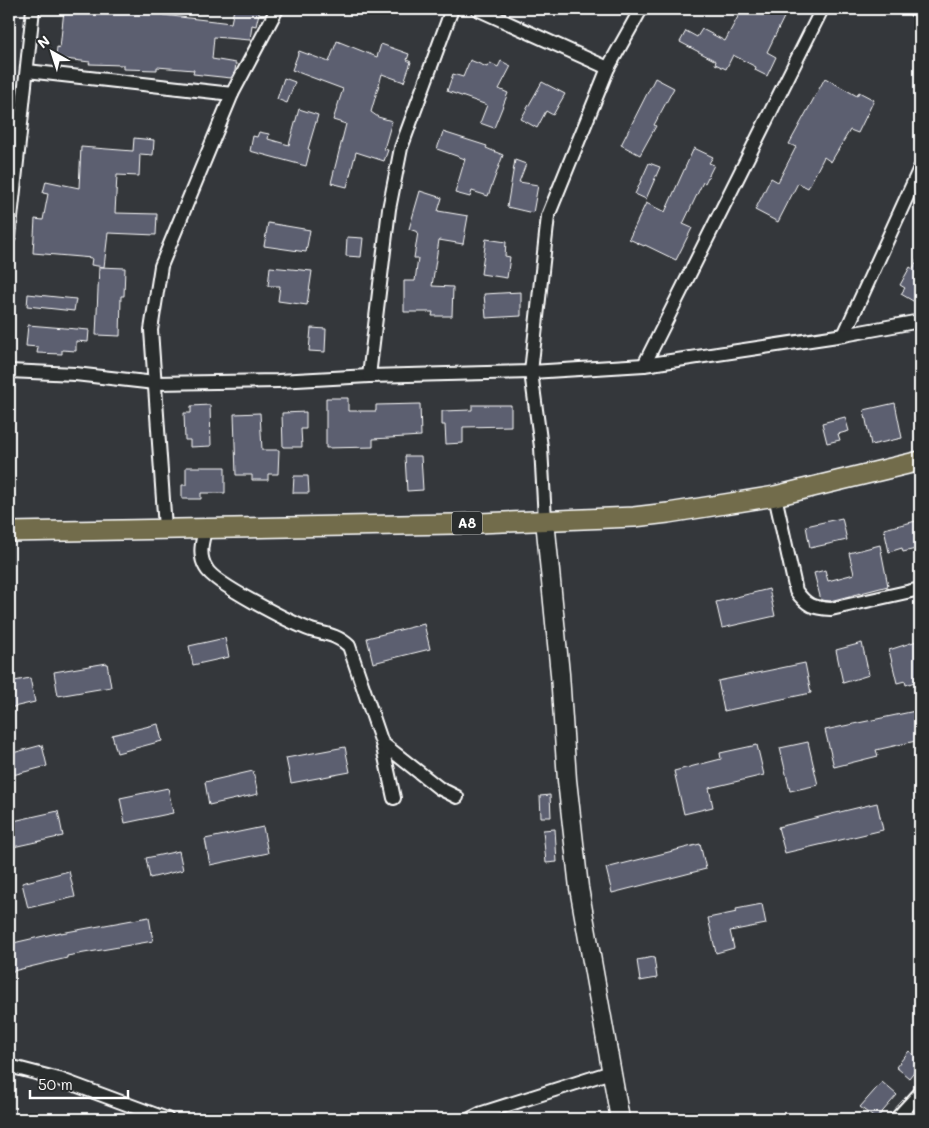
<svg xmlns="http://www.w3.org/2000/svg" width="929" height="1128" viewBox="0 0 929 1128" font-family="Mali,sans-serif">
<rect width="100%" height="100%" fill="#34373b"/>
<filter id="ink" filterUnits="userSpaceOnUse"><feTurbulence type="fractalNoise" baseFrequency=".02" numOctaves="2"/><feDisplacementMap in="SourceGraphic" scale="10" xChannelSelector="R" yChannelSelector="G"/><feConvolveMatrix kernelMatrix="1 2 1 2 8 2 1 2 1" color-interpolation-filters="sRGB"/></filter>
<g filter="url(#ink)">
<!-- building -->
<g fill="#5b5e70" stroke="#fff">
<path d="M95,9L128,12L129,9H163V15L231,23L234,9H260L256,26L252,25L250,40L214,37L212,59L236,63L235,71L231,78L193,74L194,70L157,67V70L123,69V65L89,64L90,62L56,58L57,47L60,48L64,10L94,13Z"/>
<path d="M742,9H788L767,52L776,57L767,76L755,70L756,67L733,55L726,69L715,64L716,61L680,42L686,31L697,37L702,29L725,41Z"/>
<path d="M337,41L377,57L381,44L409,54L407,60L411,62L404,82L382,74L371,112L378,117L392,121L384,149L388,150L384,161L356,152L347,187L331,183L346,124L333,120L343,89L292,70L299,51L329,62Z"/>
<path d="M470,60L487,67L490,63L498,67L501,61L511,66L499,89L508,93L494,128L480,123L487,105L447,91L453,74L463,77Z"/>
<path d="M284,78L295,82L287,103L277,99Z"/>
<path d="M655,78L674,88L654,125L656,126L640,155L621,145Z"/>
<path d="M825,78L857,96L859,92L874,100L858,133L850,130L831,162L824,157L808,188L798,183L778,222L755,210L771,178L778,182L796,147L789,144Z"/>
<path d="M542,82L565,94L553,115L546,111L537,128L521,119Z"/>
<path d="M299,109L318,115L308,149L310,150L306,166L250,151L253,136L257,137L259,132L269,134L268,139L289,145Z"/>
<path d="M443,132L487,146L486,148L503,155L488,196L472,191L470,197L455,193L465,159L437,149Z"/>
<path d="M134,138L154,140L153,155L140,154L139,176L117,175L115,213L157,214L156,235L108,233L104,267L91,265L92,258L33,253L35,219L43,220L48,194L43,193L46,181L79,188L81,147L133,151Z"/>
<path d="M694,148L713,157L709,163L714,165L705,183L703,182L683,224L692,228L676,260L645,245L644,246L629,239L646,203L665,212Z"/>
<path d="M515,160L526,164L519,182L538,185L533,213L507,207Z"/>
<path d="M649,163L660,167L646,199L635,194Z"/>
<path d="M420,191L442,198L438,211L468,216L463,244L439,240L432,286L453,287L452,316H432L433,312H404V281H415L418,258H414L418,232L409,229Z"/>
<path d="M268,223L310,230L306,252L264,246Z"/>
<path d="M347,237L363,238L361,257L346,256Z"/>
<path d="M486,239L506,242L505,256L510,257L507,278L481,274Z"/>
<path d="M920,254V305L901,294L905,288L900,285L910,267L913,269Z"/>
<path d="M99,267L125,268L124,296H121L120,336L96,335Z"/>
<path d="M270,267L312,271L307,305L278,301L280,286H268Z"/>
<path d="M521,292V316L486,318L484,294Z"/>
<path d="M28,294L76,299L74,311L27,306Z"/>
<path d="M28,325L89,330L88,342L76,341V351L62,350V354L37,353L38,347L26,346Z"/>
<path d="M311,328L326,329L325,352L309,351Z"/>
<path d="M326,398H348V411H376V405L420,404L421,436L373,439V447L326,448Z"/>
<path d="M895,403L902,438L871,445L864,410Z"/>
<path d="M210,405L211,446L190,447V440H185L184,413H191V406Z"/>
<path d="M472,405H511V426L463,427V443L446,444L445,425H442V411L472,410Z"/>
<path d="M306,412V429H301L302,447H283L282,413Z"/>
<path d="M260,413L262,450H279L278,474H268V480H252V475H236L234,414Z"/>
<path d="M845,417L849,431L838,434L840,440L827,443L822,423Z"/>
<path d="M405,456H421L423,490L407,491Z"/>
<path d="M186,467H225V493H201V499H182V485H186Z"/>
<path d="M294,476H308L309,493H293Z"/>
<path d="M842,518L847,540L810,548L806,526Z"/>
<path d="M920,520V548L903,552L902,548L889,552L884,529Z"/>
<path d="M880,545L888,586L830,601L821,600L814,573L825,570L828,581L854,574L849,553Z"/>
<path d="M769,589L775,616L722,628L716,602Z"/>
<path d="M424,624L430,649L373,663L367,638Z"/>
<path d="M225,638L229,657L193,665L189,646Z"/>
<path d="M920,640V680L906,685L905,681L897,683L889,650Z"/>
<path d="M862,643L869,675L843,683L836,650Z"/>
<path d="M107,663L111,687L58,696L54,672Z"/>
<path d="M805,663L811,693L724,711L718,681Z"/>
<path d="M30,678L35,702L9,708V682Z"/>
<path d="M920,710V740L876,750L878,756L834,767L825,730Z"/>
<path d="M158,724L162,741L117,753L112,735Z"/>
<path d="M808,742L818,785L790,791L780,748Z"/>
<path d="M42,745L47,766L9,776V754Z"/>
<path d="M757,745L764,775L709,788L713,807L684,814L674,771L721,759L720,753Z"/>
<path d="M345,747L350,772L291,783L286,758Z"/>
<path d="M253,771L258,794L209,805L205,782Z"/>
<path d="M168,788L173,813L125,823L120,798Z"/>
<path d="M550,795L551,817H541L540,796Z"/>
<path d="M877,803L883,830L785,853L778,827Z"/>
<path d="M58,811L63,836L13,847L9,822Z"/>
<path d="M263,827L268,853L210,865L205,839Z"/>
<path d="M555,829L557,862L546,863L543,830Z"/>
<path d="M700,844L706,869L612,893L606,868Z"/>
<path d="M179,851L183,870L150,878L146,858Z"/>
<path d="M69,871L75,897L28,908L22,883Z"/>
<path d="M762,904L766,924L730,931L734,948L716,953L708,918L737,912L736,909Z"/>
<path d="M149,917L153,941L67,956V958L9,972V944L61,932V933Z"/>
<path d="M654,957L657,978L640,981L637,960Z"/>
<path d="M909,1051L920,1060V1064L909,1078L896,1067Z"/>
<path d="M882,1082L897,1095L876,1119L860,1107Z"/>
</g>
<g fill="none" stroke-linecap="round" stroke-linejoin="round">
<!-- street casing -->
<g stroke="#fff" stroke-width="16">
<g id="street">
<path d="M477,9L608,68"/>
<path d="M914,9L920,12"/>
<path d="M27,71L232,94"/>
<path d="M9,237L33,9"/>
<path d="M844,335L920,168"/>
<path d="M644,365L822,9"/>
<path d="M9,371L75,374L155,383L278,381L369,376L531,372L644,365L844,335L920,321"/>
<path d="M369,376L389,209L401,148L452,9"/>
<path d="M775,496L796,591C807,606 813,608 831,609L920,589"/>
<path d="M545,520L541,447L531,372L548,216L608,68L641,9"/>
<path d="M206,527C202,541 198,555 206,568C214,584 292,623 311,630C325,634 338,635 349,646L382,743L394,798"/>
<path d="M165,528L151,330L161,266L232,94L277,9"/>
<path d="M382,743L439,788L457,797"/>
<path d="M9,1066L59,1079L167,1119"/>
<path d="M470,1119L482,1113L611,1072"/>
<path d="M896,1119L920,1093"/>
</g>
</g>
<!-- secondary casing -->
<g stroke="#fff" stroke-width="21">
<path id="secondary" d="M545,520L560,674L567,780L579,888L620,1119"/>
</g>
<!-- primary casing -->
<g stroke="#fff" stroke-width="22">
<path id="primary" d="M9,532L454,524L634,517L668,513L775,496L920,461"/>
</g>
<!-- street -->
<use href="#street" stroke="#2a2d2e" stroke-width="12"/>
<!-- secondary -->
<use href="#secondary" stroke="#2a2d2e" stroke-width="18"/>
<!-- primary -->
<use href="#primary" stroke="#726c4b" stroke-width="19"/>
</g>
</g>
<g text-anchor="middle" stroke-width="4" stroke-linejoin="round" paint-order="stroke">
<!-- shield labels -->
<rect fill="#2a2d2e" stroke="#bfc0c0" stroke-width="1" x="452" y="511.5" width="30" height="23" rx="4"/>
<g font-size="14" font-weight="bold" fill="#fff">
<text x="467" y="528">A8</text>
</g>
</g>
<!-- margin -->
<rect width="929" height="1128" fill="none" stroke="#2a2d2e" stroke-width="30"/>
<rect x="15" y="15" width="899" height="1098" fill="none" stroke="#fff" stroke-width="2" filter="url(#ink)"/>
<!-- north arrow -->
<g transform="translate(52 52) rotate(321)" stroke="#2a2d2e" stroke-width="4" paint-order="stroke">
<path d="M0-4L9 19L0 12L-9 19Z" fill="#ffffff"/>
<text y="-8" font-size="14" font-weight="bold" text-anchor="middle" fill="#ffffff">N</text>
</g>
<!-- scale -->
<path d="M30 1090v8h98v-8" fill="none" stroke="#ffffff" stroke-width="2.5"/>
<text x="38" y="1090" font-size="15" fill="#ffffff" stroke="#2a2d2e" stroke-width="4" paint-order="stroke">50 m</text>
</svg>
